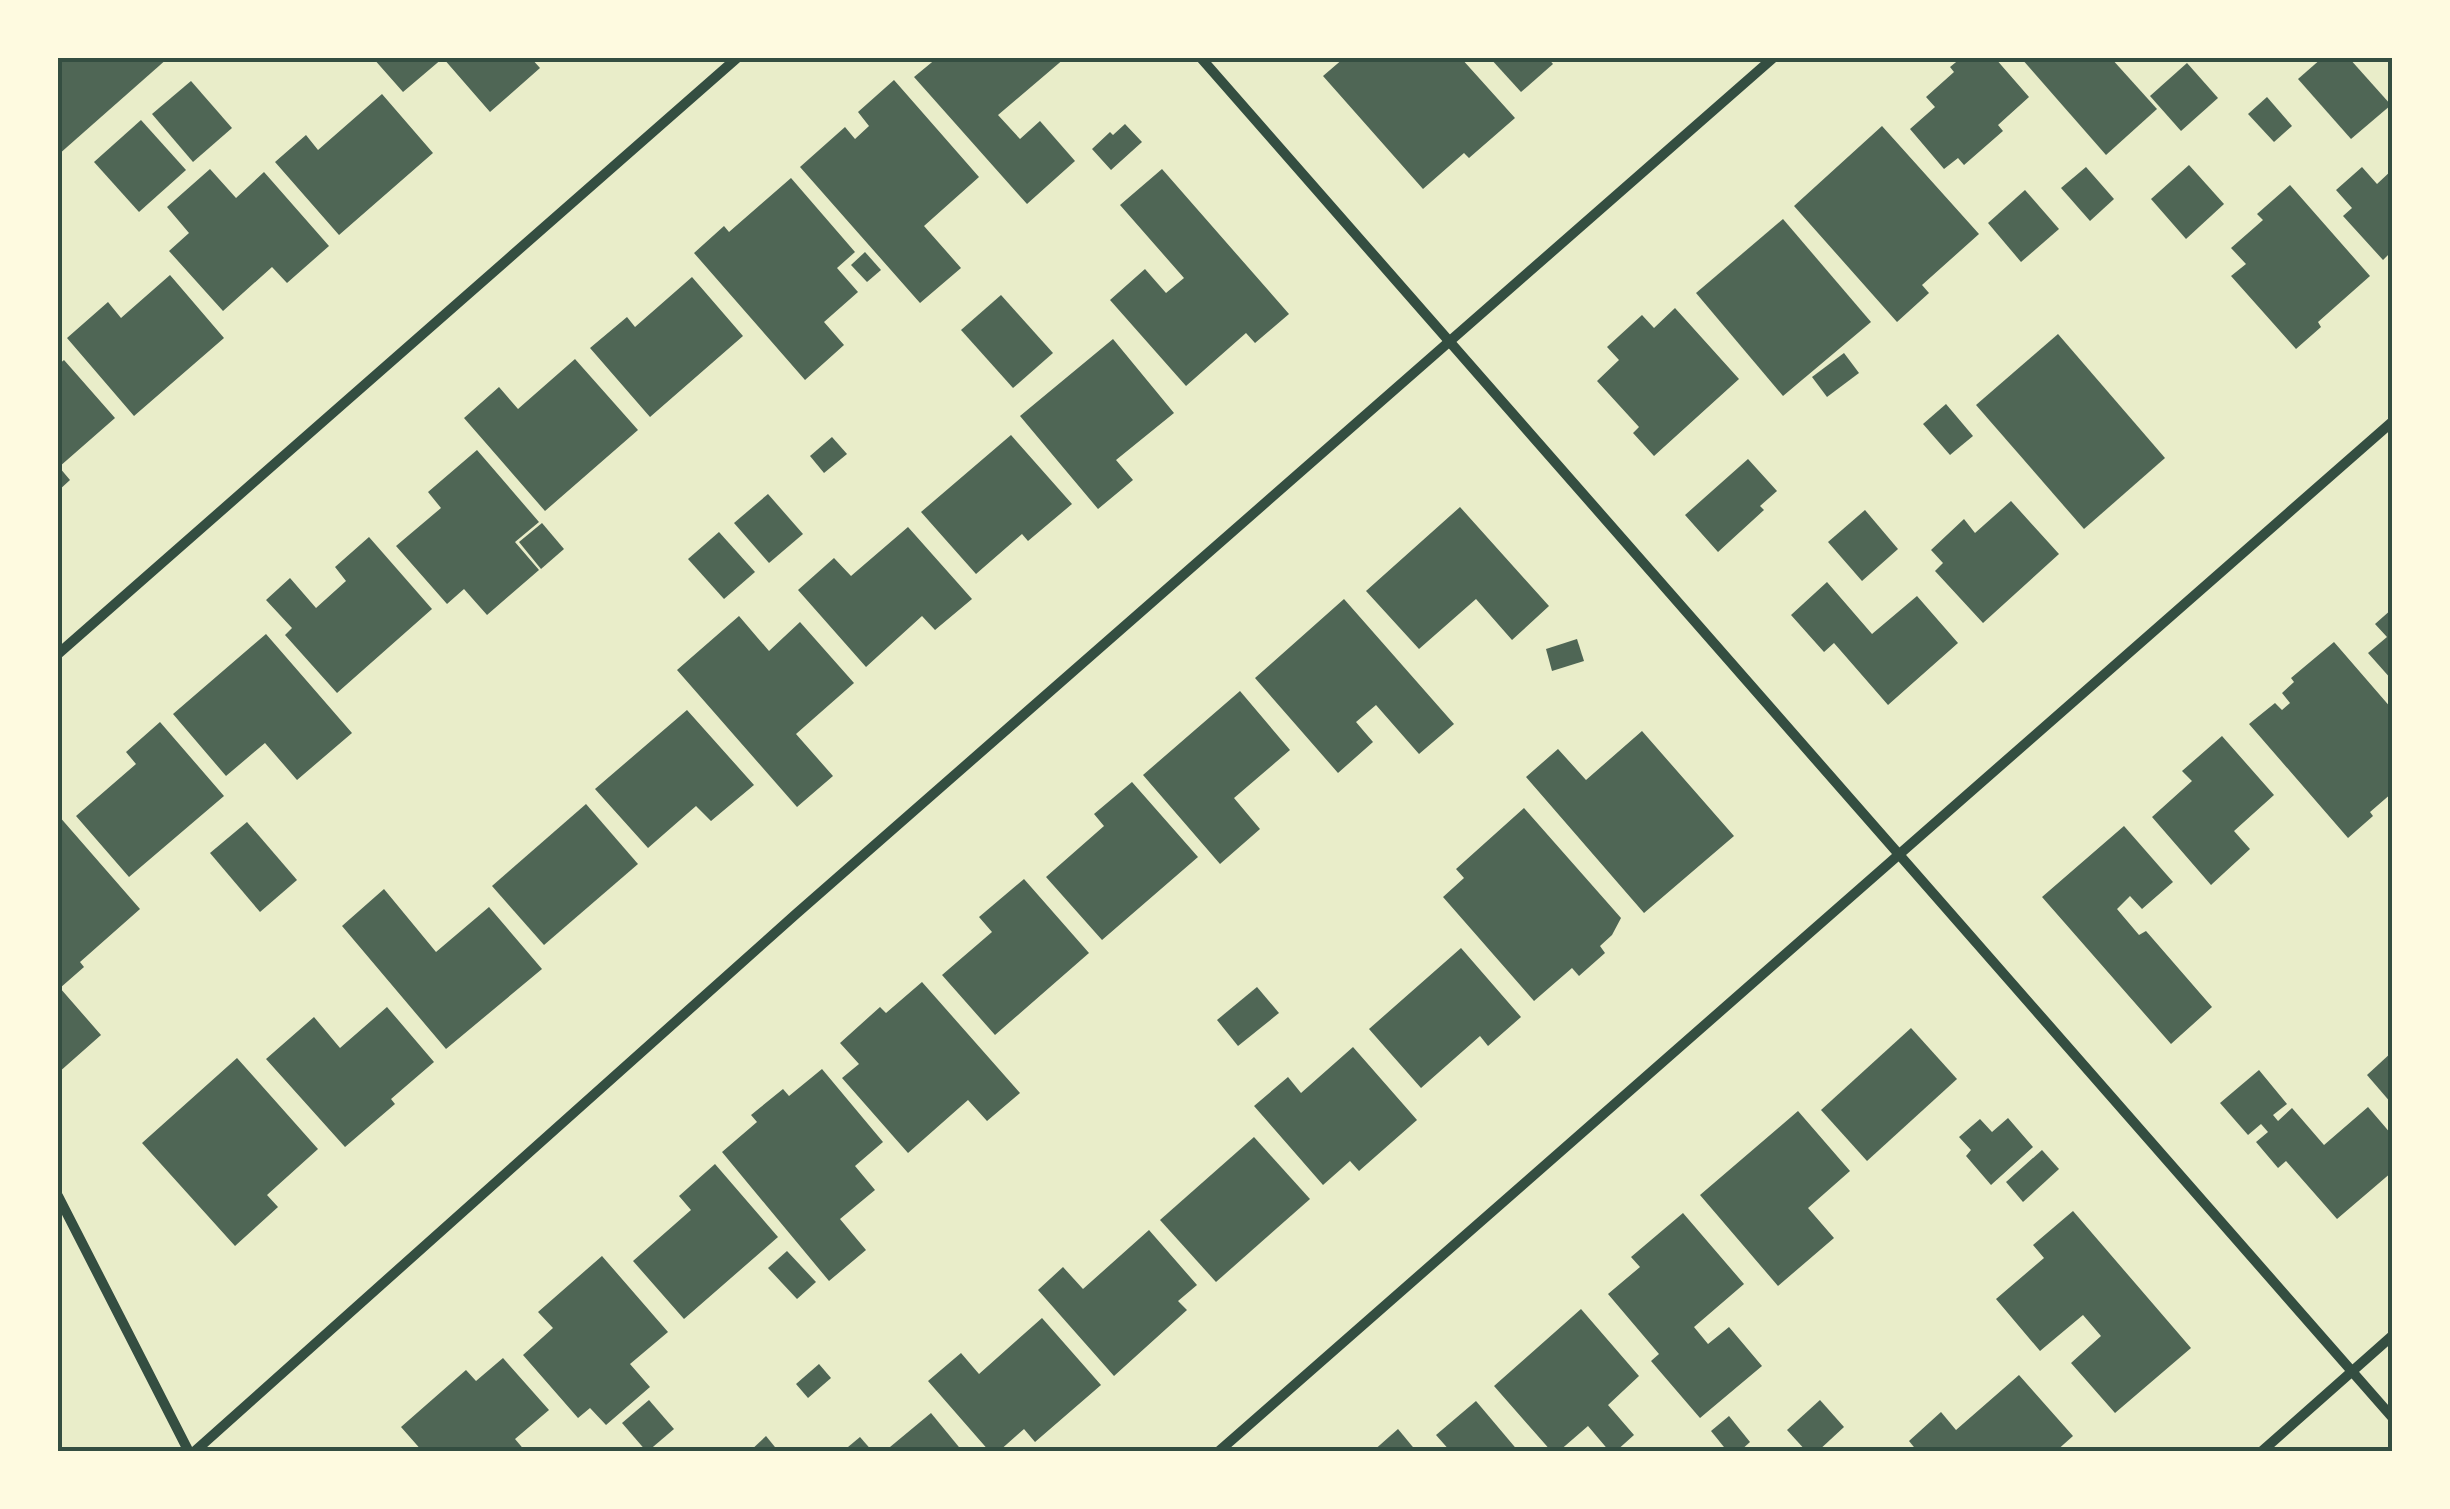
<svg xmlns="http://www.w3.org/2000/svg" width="2450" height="1509" viewBox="0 0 2450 1509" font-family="Roboto,sans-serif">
<rect width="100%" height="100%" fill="#e9edc9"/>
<!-- building -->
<g fill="#4f6655">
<path d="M58,58H168L58,155Z"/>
<path d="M373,58H531L540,68L490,112L443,58L403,92Z"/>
<path d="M937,58H1065L998,115L1020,139L1040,121L1075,161L1027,204L914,77Z"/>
<path d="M1344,58H1461L1515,118L1469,158L1464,153L1423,189L1323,76Z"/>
<path d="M1490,58H1548L1553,64L1521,92Z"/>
<path d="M1961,58H1995L2029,97L1998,125L2003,131L1964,165L1958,158L1944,169L1910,129L1935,107L1926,97L1954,72L1950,67Z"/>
<path d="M2021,58H2111L2157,109L2106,155Z"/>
<path d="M2322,58H2349L2391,105L2351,139L2298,79Z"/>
<path d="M2187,63L2218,98L2181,131L2150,96Z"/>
<path d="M894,80L979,177L924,226L961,268L920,303L800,167L845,127L855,139L869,126L858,112Z"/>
<path d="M191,81L232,128L193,162L152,114Z"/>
<path d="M382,94L433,153L339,235L275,162L306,135L318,150Z"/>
<path d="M2267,97L2292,126L2274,142L2248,114Z"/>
<path d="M141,120L186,170L139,212L94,162Z"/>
<path d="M1125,124L1142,142L1111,170L1092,149L1110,132L1113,135Z"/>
<path d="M1882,126L1979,234L1922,285L1929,293L1897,322L1794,206Z"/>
<path d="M2189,165L2224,204L2186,239L2151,199Z"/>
<path d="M2086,167L2114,199L2090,221L2061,188Z"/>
<path d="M2362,167L2377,184L2392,170V251L2383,260L2343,216L2352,208L2336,190Z"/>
<path d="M210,169L236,198L264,172L329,246L287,283L272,267L223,311L169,251L189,233L167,207Z"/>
<path d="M1162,169L1289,314L1255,343L1246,333L1186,386L1110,300L1145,269L1166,293L1184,278L1120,205Z"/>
<path d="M791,178L855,252L837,268L858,292L824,322L844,345L805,380L694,253L724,226L729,232Z"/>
<path d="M2290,185L2370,276L2318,322L2321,327L2296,349L2231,276L2246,264L2231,248L2263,220L2257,214Z"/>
<path d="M2025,190L2059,229L2021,262L1988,223Z"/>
<path d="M1783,219L1871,322L1783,396L1696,293Z"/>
<path d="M865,252L881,270L867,282L851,265Z"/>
<path d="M170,275L224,338L134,416L67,338L108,302L121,318Z"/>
<path d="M692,277L743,336L650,417L590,348L627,317L635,327Z"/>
<path d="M1001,295L1053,353L1013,388L961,330Z"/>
<path d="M1675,308L1739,379L1654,456L1633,433L1639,427L1597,381L1619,360L1607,347L1642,315L1654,328Z"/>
<path d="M2058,334L2165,458L2084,529L1976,405Z"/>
<path d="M1113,339L1174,413L1116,460L1133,480L1098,509L1020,416Z"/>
<path d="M1844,353L1859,373L1827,397L1812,377Z"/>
<path d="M575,359L638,430L545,511L464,418L499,387L518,409Z"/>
<path d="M64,360L115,418L59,467L70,480L58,491V365Z"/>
<path d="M1946,404L1973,436L1950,455L1923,424Z"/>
<path d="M1011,435L1072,504L1028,541L1022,534L976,574L921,512Z"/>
<path d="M832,437L847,454L824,473L810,456Z"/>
<path d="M477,450L539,522L515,542L539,570L487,615L464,589L447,604L396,546L441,508L428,492Z"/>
<path d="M1748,459L1777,491L1760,506L1764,510L1718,552L1685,515Z"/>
<path d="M768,494L803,534L769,563L734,523Z"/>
<path d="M2011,501L2059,554L1983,623L1935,571L1943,563L1931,550L1964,519L1975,533Z"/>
<path d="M1460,507L1549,606L1512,640L1476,599L1419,649L1366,591Z"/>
<path d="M1865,510L1898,549L1862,581L1828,542Z"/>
<path d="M542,523L564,549L541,569L519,542Z"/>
<path d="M908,527L972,599L935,630L922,616L866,667L798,590L834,558L851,576Z"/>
<path d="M719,532L755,572L724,599L688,559Z"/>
<path d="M369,537L432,609L337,693L285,635L292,628L266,600L290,578L316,608L346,581L335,567Z"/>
<path d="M1827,582L1872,634L1917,596L1958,643L1888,705L1834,643L1824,652L1791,615Z"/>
<path d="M1344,599L1454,724L1419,754L1376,705L1356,722L1373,742L1338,773L1255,678Z"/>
<path d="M2392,609V680L2368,653L2387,637L2375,624Z"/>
<path d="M739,616L769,651L800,622L854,683L796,734L833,776L797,807L677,670Z"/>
<path d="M266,634L352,733L297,780L265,743L226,776L173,714Z"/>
<path d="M1577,639L1584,661L1552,671L1546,649Z"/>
<path d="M2334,642L2392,709V793L2370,812L2373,816L2348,838L2249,724L2275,703L2282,710L2290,703L2282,693L2294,682L2291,678Z"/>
<path d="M1240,691L1290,750L1234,798L1260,829L1220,864L1143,775Z"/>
<path d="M687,710L754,785L711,821L696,806L648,848L595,789Z"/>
<path d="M160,722L224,796L129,877L76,816L136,764L126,752Z"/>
<path d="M1642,731L1734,836L1644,913L1526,777L1558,749L1586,780Z"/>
<path d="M2222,736L2274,795L2234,831L2250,849L2211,885L2152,817L2192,781L2182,771Z"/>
<path d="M1132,782L1198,857L1102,940L1046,877L1104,826L1094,814Z"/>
<path d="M586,804L638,864L544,945L492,886Z"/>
<path d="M1524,808L1621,918L1612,935L1600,946L1605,953L1579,976L1572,968L1534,1001L1443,897L1464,878L1456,869Z"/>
<path d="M58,815L140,909L80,962L84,967L60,988L101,1035L58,1073Z"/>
<path d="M247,822L297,880L260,912L210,853Z"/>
<path d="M2124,826L2173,882L2142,909L2130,896L2117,909L2139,935L2146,931L2212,1007L2171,1044L2042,897Z"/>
<path d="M1024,879L1089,953L995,1035L942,975L992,932L979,917Z"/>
<path d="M384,889L436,952L489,907L542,969L446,1049L342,926Z"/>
<path d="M1461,948L1521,1017L1488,1046L1480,1036L1421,1088L1369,1029Z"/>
<path d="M922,982L1020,1093L987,1121L968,1100L908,1153L842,1078L859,1064L840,1043L880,1007L886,1013Z"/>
<path d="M1257,987L1279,1013L1238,1046L1217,1020Z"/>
<path d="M387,1007L434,1062L391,1099L395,1104L345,1147L266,1059L314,1017L340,1048Z"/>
<path d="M1911,1028L1957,1079L1867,1161L1821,1110Z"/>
<path d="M1353,1047L1417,1120L1359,1171L1350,1161L1323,1185L1254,1106L1288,1077L1301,1093Z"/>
<path d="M2392,1052V1104L2367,1075Z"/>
<path d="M237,1058L318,1149L267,1195L278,1207L235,1246L142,1143Z"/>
<path d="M822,1069L883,1142L855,1166L875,1190L840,1219L866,1250L829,1281L722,1152L757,1122L751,1115L783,1089L789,1096Z"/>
<path d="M2259,1070L2287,1104L2273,1115L2278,1121L2292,1108L2324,1145L2368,1107L2392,1135V1172L2337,1219L2286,1161L2278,1168L2256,1142L2268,1132L2261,1124L2248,1135L2220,1103Z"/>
<path d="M1798,1111L1850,1171L1808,1208L1834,1238L1778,1286L1700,1195Z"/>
<path d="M2008,1118L2033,1147L1991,1185L1966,1156L1971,1150L1959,1137L1980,1119L1992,1132Z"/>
<path d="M1254,1137L1310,1199L1216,1282L1160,1220Z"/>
<path d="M2042,1150L2059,1169L2023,1202L2006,1182Z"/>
<path d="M715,1164L778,1237L684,1319L633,1261L691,1210L679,1196Z"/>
<path d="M2073,1211L2191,1348L2115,1413L2071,1363L2101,1336L2083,1315L2040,1351L1996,1299L2044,1258L2033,1245Z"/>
<path d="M1683,1213L1744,1284L1694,1327L1708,1344L1729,1327L1762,1366L1700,1418L1651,1361L1659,1354L1608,1294L1640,1267L1631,1257Z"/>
<path d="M1149,1230L1197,1285L1178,1301L1187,1310L1114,1376L1038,1290L1063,1267L1083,1289Z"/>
<path d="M787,1251L816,1282L797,1299L768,1268Z"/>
<path d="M602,1256L668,1332L630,1364L650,1387L606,1425L590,1408L578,1418L523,1355L553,1328L538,1312Z"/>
<path d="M1581,1309L1639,1376L1608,1405L1634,1435L1615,1452H1610L1588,1426L1558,1452H1552L1494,1386Z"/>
<path d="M1042,1318L1101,1385L1035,1442L1024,1429L998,1452H990L928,1381L961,1353L979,1374Z"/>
<path d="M503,1358L549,1410L515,1439L526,1452H423L401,1427L466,1370L476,1381Z"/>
<path d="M819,1364L831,1378L808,1398L796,1384Z"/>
<path d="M2019,1375L2073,1436L2055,1452H1918L1909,1441L1941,1412L1956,1430Z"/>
<path d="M649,1400L674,1429L647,1452L622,1423Z"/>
<path d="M1820,1400L1844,1427L1817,1452H1807L1787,1430Z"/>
<path d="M1476,1401L1519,1452H1451L1436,1435Z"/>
<path d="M931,1413L963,1452H884Z"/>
<path d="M1729,1416L1750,1442L1739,1452H1728L1711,1431Z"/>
<path d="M1398,1429L1417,1452H1372Z"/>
<path d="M766,1436L779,1452H749Z"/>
<path d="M860,1437L873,1452H842Z"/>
</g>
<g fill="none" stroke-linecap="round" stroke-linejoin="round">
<!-- minor -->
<g stroke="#344e41" stroke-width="10">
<path d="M1201,58L2392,1417"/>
<path d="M58,654L737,58"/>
<path d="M58,1196L189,1452"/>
<path d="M194,1452L796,914L1773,58"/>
<path d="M1218,1452L2392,422"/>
<path d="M2261,1452L2392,1336"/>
</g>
</g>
<!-- border -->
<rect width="2450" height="1509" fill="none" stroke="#fefae0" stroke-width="120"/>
<rect x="60" y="60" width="2330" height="1389" fill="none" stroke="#344e41" stroke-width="4"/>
</svg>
